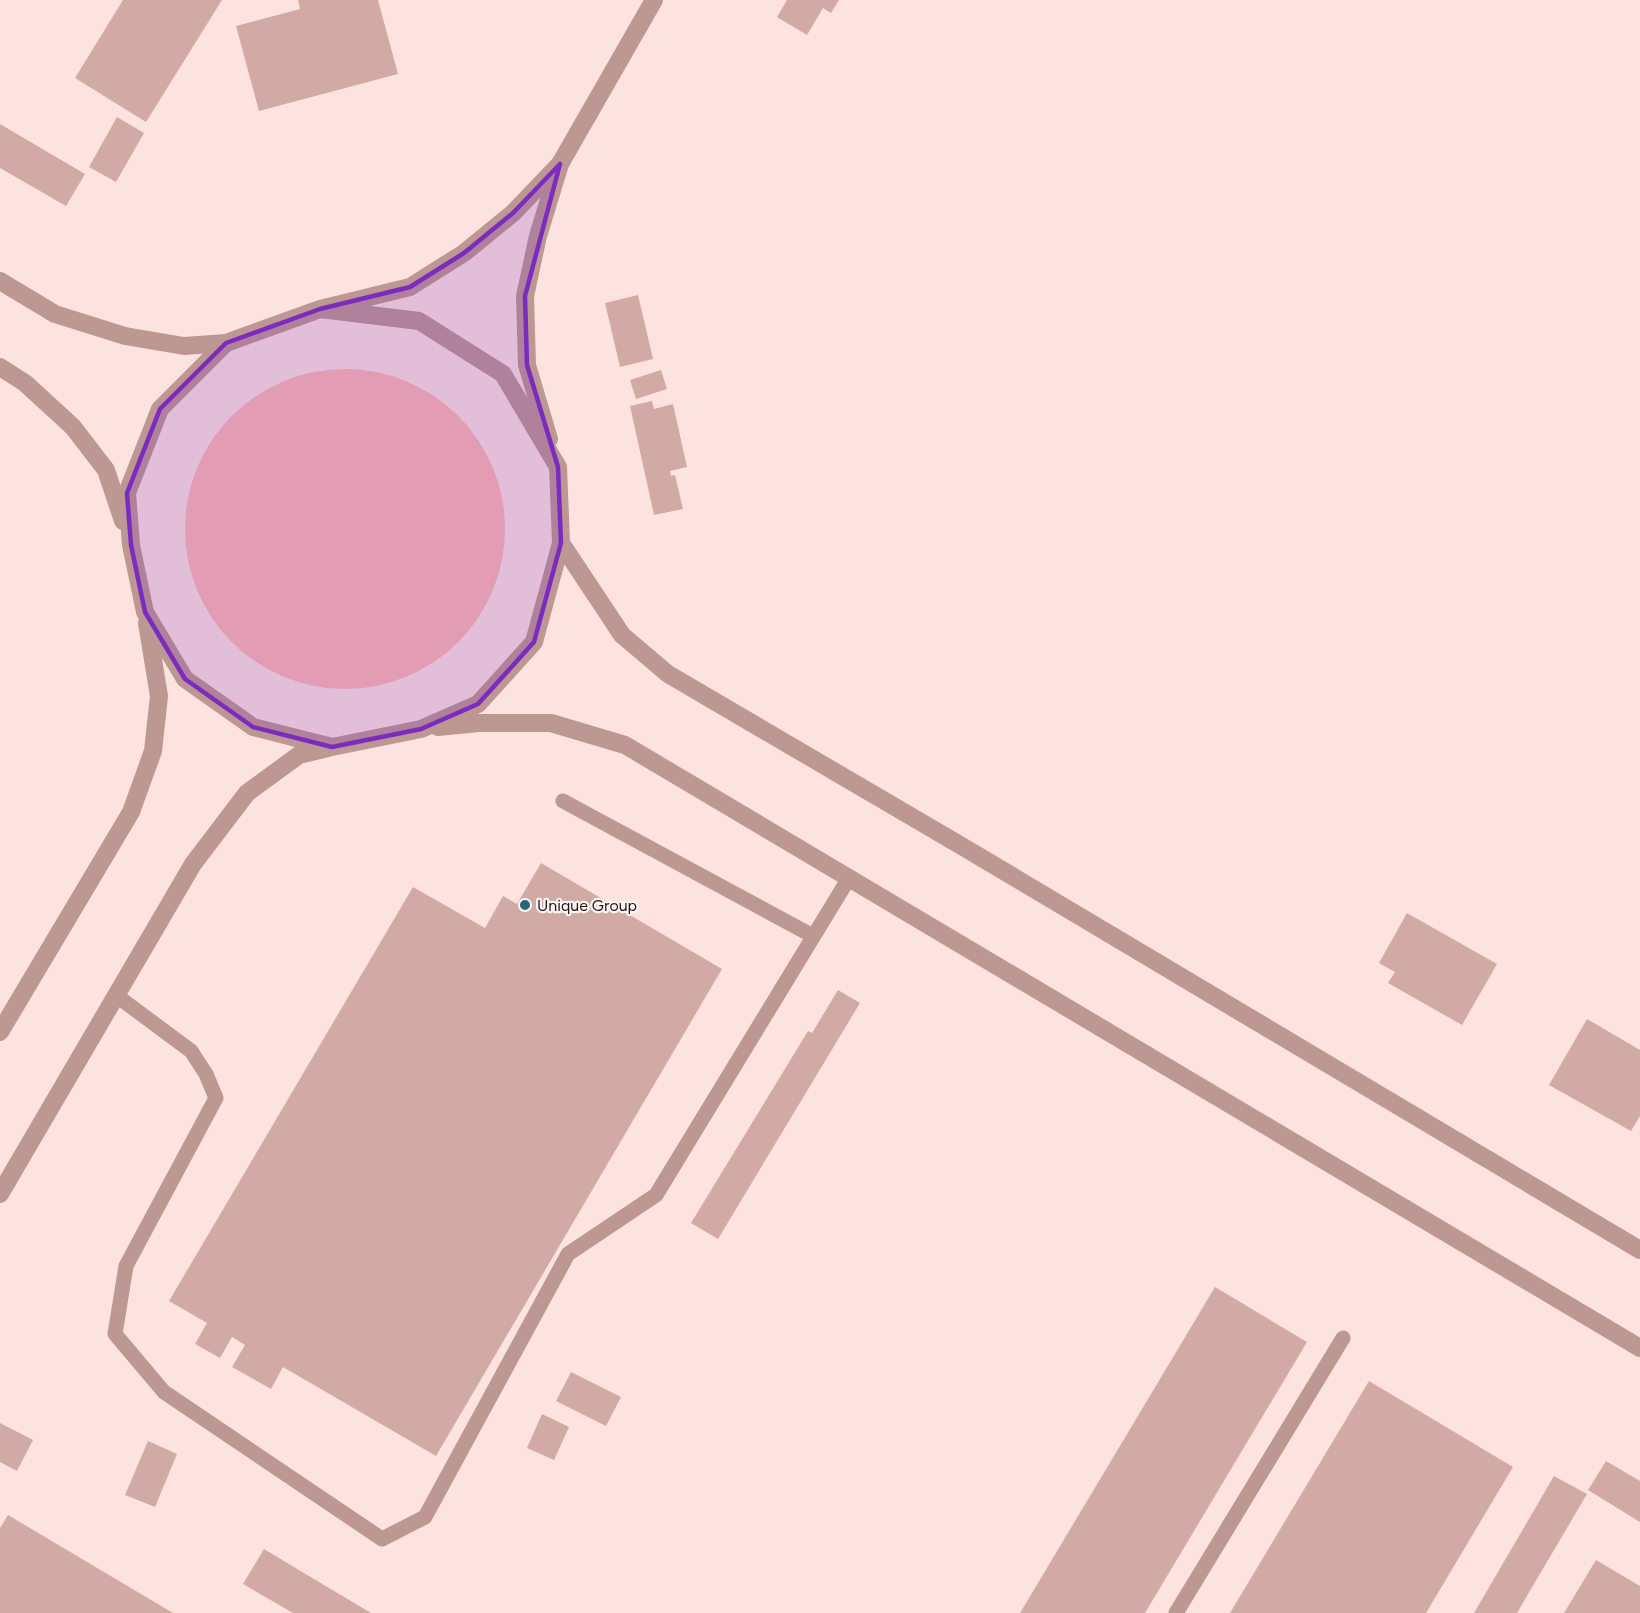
<svg xmlns="http://www.w3.org/2000/svg" width="1640" height="1613" viewBox="0 0 1640 1613" font-family="Figtree,sans-serif">
<rect width="100%" height="100%" fill="#fce3e0"/>
<!-- green -->
<circle fill="#fcb8b1" cx="345" cy="529" r="160"/>
<!-- building -->
<g fill="#d2aaa5">
<path d="M123,0H222L146,122L75,78Z"/>
<path d="M298,0H378L398,74L259,111L236,26L300,9Z"/>
<path d="M787,0H839L831,13L823,8L807,35L777,17Z"/>
<path d="M117,117L144,133L116,182L89,167Z"/>
<path d="M0,124L85,174L66,206L0,168Z"/>
<path d="M638,295L653,359L620,367L605,303Z"/>
<path d="M661,370L667,389L636,399L630,380Z"/>
<path d="M652,401L654,409L673,404L687,467L670,471L671,476L675,475L683,509L654,515L630,406Z"/>
<path d="M541,863L722,969L436,1456L283,1367L271,1389L232,1367L245,1345L232,1337L220,1358L195,1344L207,1323L169,1301L413,887L485,928L503,896L517,904Z"/>
<path d="M1407,913L1497,964L1462,1025L1388,983L1395,972L1379,963Z"/>
<path d="M838,990L860,1003L718,1239L691,1223L808,1031L812,1033Z"/>
<path d="M1587,1019L1640,1050V1116L1631,1131L1549,1085Z"/>
<path d="M1215,1287L1307,1342L1145,1613H1020Z"/>
<path d="M571,1372L621,1397L606,1426L556,1401Z"/>
<path d="M1369,1381L1513,1467L1426,1613H1230Z"/>
<path d="M542,1414L569,1427L554,1460L527,1448Z"/>
<path d="M0,1423L33,1440L17,1471L0,1462Z"/>
<path d="M148,1441L177,1454L155,1507L125,1495Z"/>
<path d="M1606,1461L1640,1481V1522L1588,1490Z"/>
<path d="M1554,1476L1587,1494L1517,1613H1474Z"/>
<path d="M8,1515L173,1613H0V1528Z"/>
<path d="M264,1549L314,1579L371,1613H293L243,1584Z"/>
<path d="M1596,1560L1640,1586V1613H1564Z"/>
</g>
<g fill="none" stroke-linecap="round" stroke-linejoin="round">
<!-- service -->
<g stroke="#bd9792" stroke-width="15">
<path d="M563,801L813,936"/>
<path d="M117,996L191,1051L206,1074L216,1098L126,1266L115,1334L164,1392L382,1539L425,1517L568,1254L656,1195L849,878"/>
<path d="M1176,1613L1343,1338"/>
</g>
<!-- tertiary -->
<g stroke="#bd9792" stroke-width="18">
<path d="M0,281L55,314L125,336L184,346L226,343"/>
<path d="M320,309L419,321L503,374L558,467L561,543L534,642L478,704L421,729L332,747L253,727L185,679L145,612L131,545L127,493L160,409L226,343L320,309L410,287L464,253L513,213L560,164"/>
<path d="M0,367L25,383L73,427L106,470L123,521"/>
<path d="M549,439L527,365L525,296L538,236L560,164L654,0"/>
<path d="M561,543L622,635L668,674L965,848L1640,1250"/>
<path d="M438,727L478,723H551L625,745L1640,1348"/>
<path d="M0,1032L131,812L153,751L159,696L147,623"/>
<path d="M0,1194L193,864L247,793L299,755L328,748"/>
</g>
</g>
<!-- marked area -->
<path fill="#7b2cbf" fill-opacity="0.2" stroke="#7b2cbf" stroke-width="4.5" stroke-linejoin="round" d="M560,164L525,296L527,365L558,467L561,543L534,642L478,704L421,729L332,747L253,727L185,679L145,612L131,545L127,493L160,409L226,343L320,309L410,287L464,253L513,213Z"/>
<!-- markers -->
<circle fill="#206b73" stroke="#fdf4f3" stroke-width="2" cx="525" cy="905" r="6"/>
<g text-anchor="middle" stroke-width="4.5" stroke-linejoin="round" paint-order="stroke">
<!-- poi labels -->
<g font-size="16" fill="#221413" stroke="#fdf4f3" text-anchor="start">
<text x="537" y="911">Unique Group</text>
</g>
</g>
</svg>
